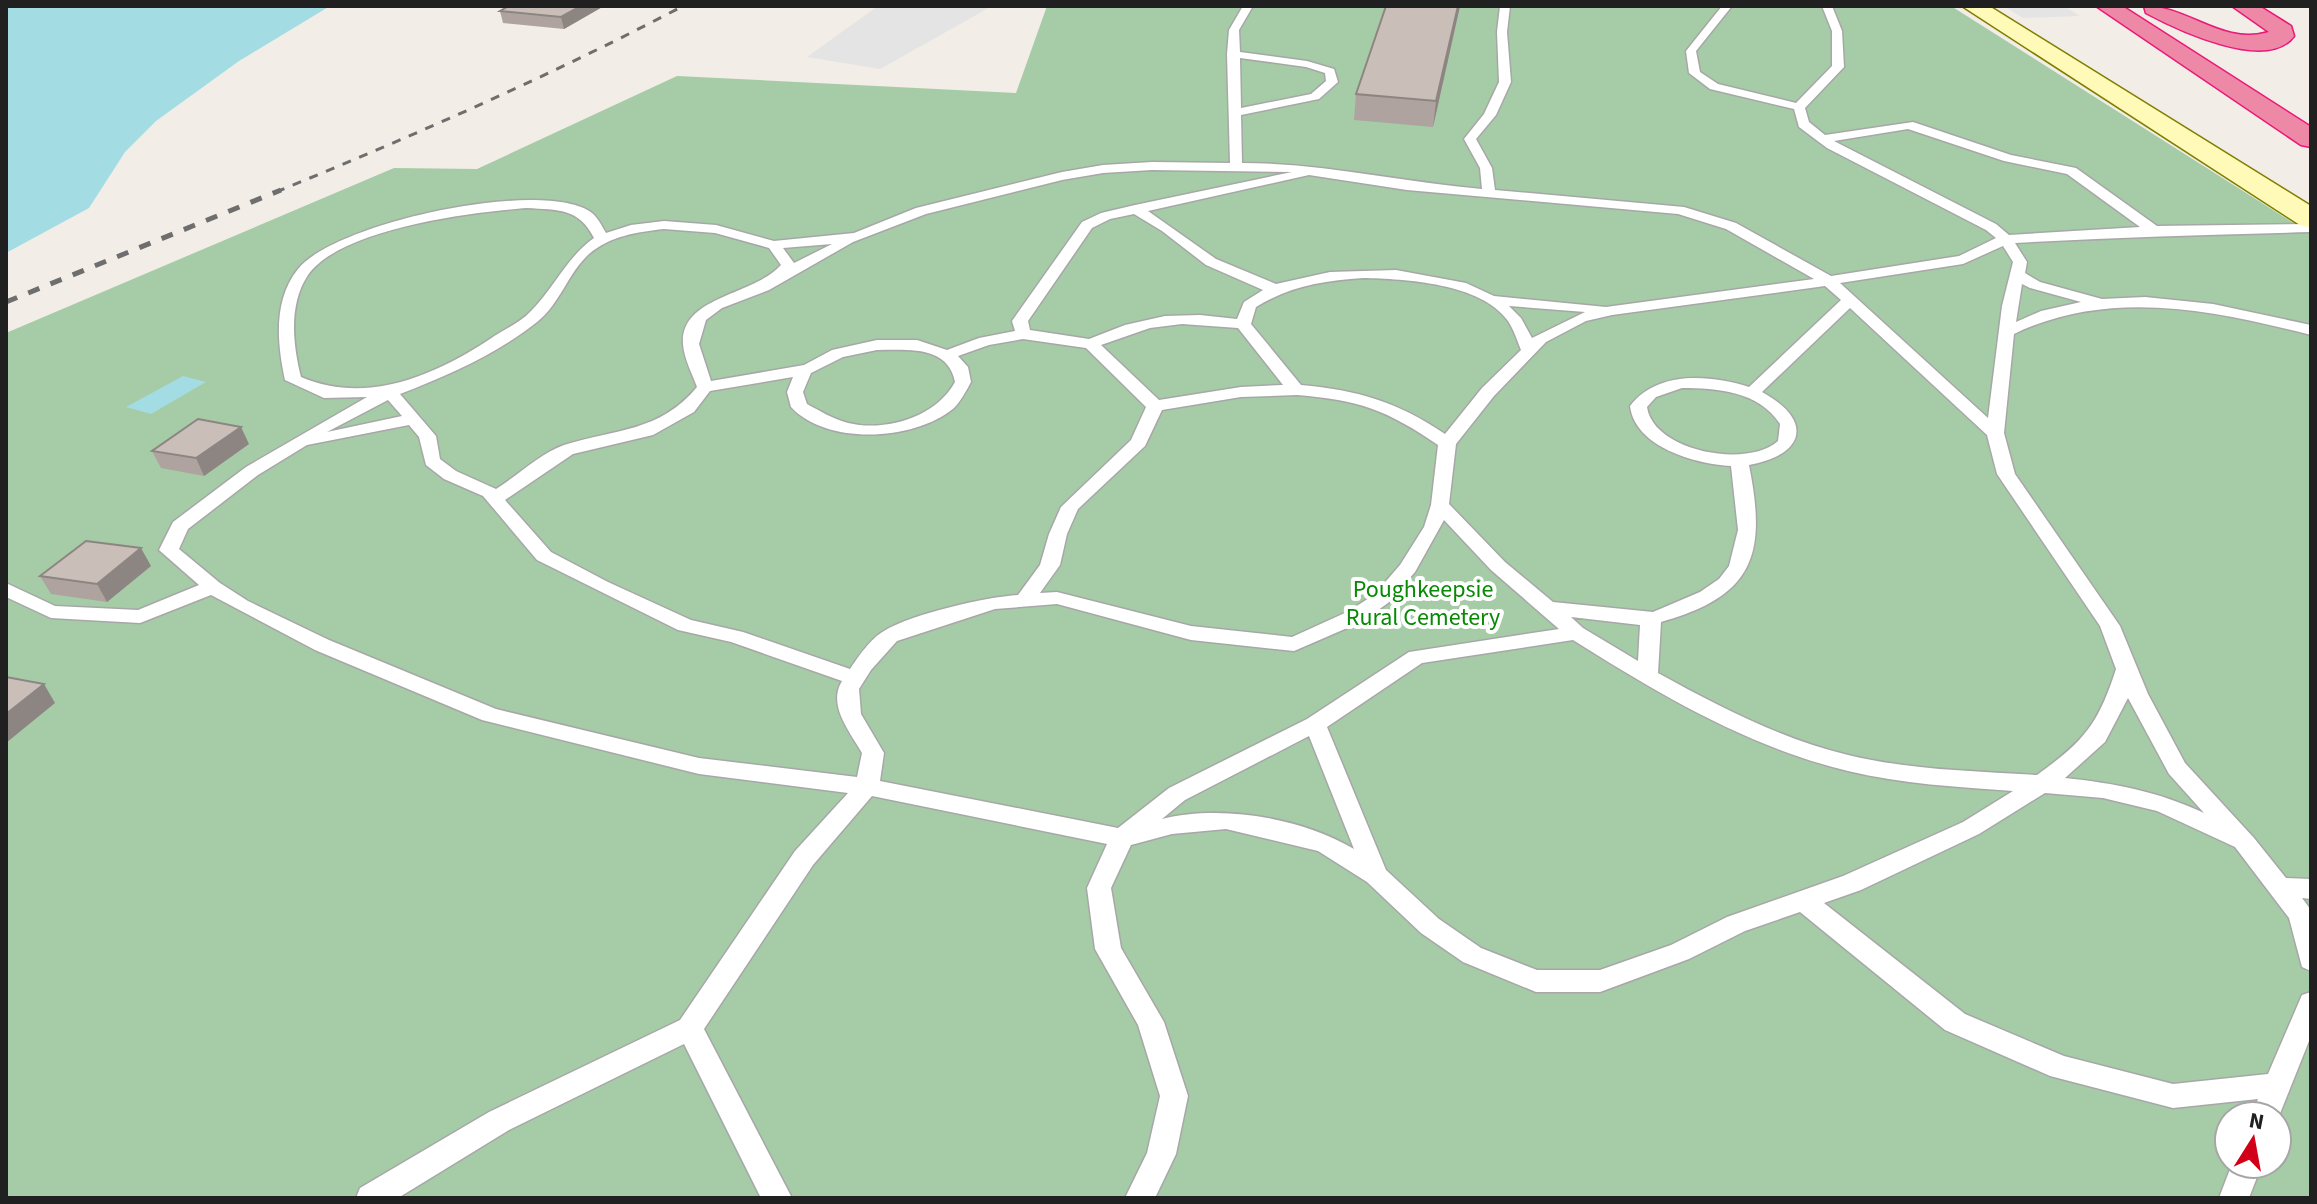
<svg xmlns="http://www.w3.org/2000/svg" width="2317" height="1204" viewBox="0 0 2317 1204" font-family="'Source Sans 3',sans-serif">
<rect width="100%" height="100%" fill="#f2ede6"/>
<!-- cemetery -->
<path fill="#a5cca7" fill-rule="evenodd" d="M1047,6H1951L2311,234V1198H6V333L394,168L477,169L677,76L1016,93ZM2229,1116H2277V1164H2229Z"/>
<!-- parking -->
<g fill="#e4e4e4">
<path d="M878,6H992L880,69L807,57Z"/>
<path d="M2004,6H2064L2080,16L2023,18Z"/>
</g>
<!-- water -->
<g fill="#a3dce2">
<path d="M6,6H330L239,61L156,121L125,152L89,208L6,253Z"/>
<path d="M183,376L206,382L151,414L126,407Z"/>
</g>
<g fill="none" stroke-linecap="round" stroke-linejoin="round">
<!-- lane casing -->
<g stroke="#a7a7a7" stroke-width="3">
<g id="lane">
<path d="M1243,6H1253L1239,30L1240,52L1307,61L1334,69L1338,82L1319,99L1241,115L1242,163C1322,163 1402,182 1482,189L1480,168L1464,139L1484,114L1499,82L1497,32L1500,6H1510L1507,32L1511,82L1496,115L1476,139L1492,168L1495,190L1684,207L1736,223L1831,276L1959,256L1996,238L1986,230L1827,148L1799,127L1794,109L1710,89L1689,73L1686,51L1722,6H1732L1696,51L1700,72L1718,84L1796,103L1832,66V31L1822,6H1832L1842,31L1844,67L1805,108L1809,122L1825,135L1913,122L2011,155L2076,168L2157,226L2311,224V232C2212,235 2114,237 2015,243L2027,262L2025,273L2040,282L2102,299L2145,297L2213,304L2311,325V335C2213,310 2109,288 2014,334L2004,433L2015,474L2120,626L2148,694L2185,763L2254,838L2286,878L2311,879V899L2302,898L2311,910V971L2302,967L2289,918L2235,847L2157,811L2103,798L2045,793L1979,834L1861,890L1824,903L1965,1014L2064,1056L2173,1084L2268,1074L2302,995L2311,992V1036L2277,1121V1116H2251L2258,1099L2173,1108L2050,1076L1945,1030L1800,912L1745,931L1689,959L1600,992H1536L1463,962L1421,933L1367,882L1318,851L1226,829L1172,834L1131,845L1111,888L1121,948L1164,1022L1188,1096L1176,1154L1155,1198H1125L1147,1153L1160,1096L1138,1025L1095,949L1087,888L1107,844L872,796L813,865L704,1029L792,1198H761L684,1044L509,1130L398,1198H356L360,1188L489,1112L680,1020L795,851L848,793L699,774L482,720L315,650L211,595L140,623L51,618L6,597V583L55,606L138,610L199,585L159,550L173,522L246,467L367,397L324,398L285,380C277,343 273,300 298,269C334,223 544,177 592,213C598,218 602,226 606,233L631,225L664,221L716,225L774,241L854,233L916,208L1062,172L1103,165L1152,162L1230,163L1227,54L1229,30ZM1240,58L1306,67L1325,73L1326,81L1311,94L1241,108ZM1908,129L2004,161L2067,174L2140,227L2009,235L1996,224L1834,141ZM1152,170L1292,172L1135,205L1101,213L1082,222L1012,321L1015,331L979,338L947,350L917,340H877L832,350L804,365L711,381L699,344L706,320L722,308L769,290L853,242L926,214L1062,180L1103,173ZM1309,175L1407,190L1678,214L1726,229L1814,279L1606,307L1494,296L1466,283L1396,270L1330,272L1276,284L1216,259L1148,211ZM527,208C558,210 579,208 594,238C567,257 554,288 531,311C520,323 503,330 490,339C434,376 366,405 301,377C293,345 288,305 308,275C341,228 473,212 527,208ZM1134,214L1162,231L1206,265L1263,290L1244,302L1237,319L1200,315L1165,316L1125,325L1089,339L1030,330L1028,321L1092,228L1110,219ZM664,229L715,233L769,248L781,265C753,296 680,296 683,344C684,359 692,373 697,387C660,432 615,429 564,445C541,453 517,476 496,489L456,471L440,459L436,436L400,394C449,375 495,355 537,322C560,304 568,273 589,254C610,236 637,232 664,229ZM832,244L794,263L783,248ZM2003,246L2013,262L2002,306L1988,418L1840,283L1963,264ZM1363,278C1405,279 1481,283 1508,321C1514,330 1517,340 1521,350L1482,388L1445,434C1398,402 1358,390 1301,385L1251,324L1256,307C1290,286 1323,281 1363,278ZM2022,284L2030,288L2081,302L2041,311L2016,322ZM1825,286L1841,300L1749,387C1710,375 1658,370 1630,406C1635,447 1695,464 1731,466L1738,530L1729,566L1719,579L1700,592L1653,612L1553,602L1505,562L1449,504L1456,444L1494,396L1546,342L1586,321L1612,315ZM1509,306L1585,312L1532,338L1521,318ZM1850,308L1987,435L1997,474L2100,626L2116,669C2098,725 2084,741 2037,775C1974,771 1910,770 1848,755C1781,739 1718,706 1658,673L1661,622C1754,596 1767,555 1749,465C1804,455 1815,421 1762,392ZM1182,324L1238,328L1283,385L1241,387L1159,400L1101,345L1150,328ZM1023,339L1086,348L1146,407L1131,440L1061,507L1049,534L1040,565L1018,595C986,597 911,614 884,631C871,638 858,657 850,669L743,632L691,620L608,582L551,552L505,500L573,454L653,435L694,412L710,391L793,377L787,392L791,407C827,446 915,441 954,408C961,401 966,391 971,382L968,367L958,356L989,345ZM877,350C907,350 948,345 955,382C936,417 886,432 848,423C833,419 820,411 807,404L803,392L811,373L843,357ZM1682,388C1716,388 1759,391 1780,424L1778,441C1747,469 1653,451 1647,407L1656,397ZM1297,395C1359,400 1387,410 1438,445L1431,505L1424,527L1400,565L1374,595L1347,612L1292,637L1191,626L1057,592L1040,593L1060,565L1067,534L1078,509L1145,446L1162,410L1241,397ZM388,400L402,416L327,432ZM409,425L419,437L426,465L444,479L483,496L537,560L678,630L731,642L842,681C827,705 850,732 862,753L857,777L699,758L496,709L329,640L248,601L220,583L179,549L188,529L258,475L307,445ZM1444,520L1491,570L1559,629L1409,652L1307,719L1169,788L1118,828L880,781L884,753L861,714L859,689L871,670L897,641L995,609L1057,604L1191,640L1294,651L1361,622L1388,603L1415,572ZM1571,617L1640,625L1638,661L1583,628ZM1573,640C1659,694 1748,747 1848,771C1902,784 1958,787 2013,791L1963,822L1843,876L1727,917L1671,945L1600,970H1537L1481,948L1439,919L1386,870L1327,727L1422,663ZM2128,698L2169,774L2204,813C2160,792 2114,783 2065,778L2105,742ZM1309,736L1354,849C1302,818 1221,804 1162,819L1185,800Z"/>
<path d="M2232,1164H2262L2249,1198H2219Z"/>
</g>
</g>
<!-- secondary casing -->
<g stroke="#7f7e00" stroke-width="3">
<path id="secondary" d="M1962,6H1989L2311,206V228L2300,225Z"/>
</g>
<!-- highway casing -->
<g stroke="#ea1979" stroke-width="3">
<g id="highway">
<path d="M2096,6H2122L2311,127V147L2301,145Z"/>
<path d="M2144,6C2189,6 2222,46 2269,32L2232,6H2259L2291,26L2294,36C2267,73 2176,29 2146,13Z"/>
</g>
</g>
<!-- lane -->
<use href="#lane" fill="#fff" fill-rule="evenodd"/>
<!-- secondary -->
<use href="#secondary" fill="#fffab7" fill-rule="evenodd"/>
<!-- highway -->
<use href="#highway" fill="#ee88a7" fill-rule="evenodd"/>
<!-- rail-far1 -->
<path stroke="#6e6e6e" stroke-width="3" stroke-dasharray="9 9" stroke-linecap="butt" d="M276,192C415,135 550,76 683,6"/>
<!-- rail -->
<path stroke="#6e6e6e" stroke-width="5" stroke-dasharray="12 12" stroke-linecap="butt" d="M6,302L281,190"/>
</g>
<!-- wall -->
<g fill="#aea39f">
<path d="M509,6H604L564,29L503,23L500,11Z"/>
<path d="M1386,6H1460L1433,127L1354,120L1356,94Z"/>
<path d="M249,444L204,476L161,468L152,451Z"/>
<path d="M151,566L107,602L51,594L40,576Z"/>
</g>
<!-- shaded-wall -->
<g fill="#8d8582">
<path d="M581,6H604L564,29L561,17Z"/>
<path d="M1458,6H1460L1433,127L1436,101Z"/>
<path d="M241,427L249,444L204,476L196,458Z"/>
<path d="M141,548L151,566L107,602L97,584Z"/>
<path d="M44,684L55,703L6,743V714Z"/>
</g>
<!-- building -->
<g fill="#cabeb9" stroke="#8d8582" stroke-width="2">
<path d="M509,6H581L561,17L500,11Z"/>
<path d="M1386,6H1458L1436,101L1356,94Z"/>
<path d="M198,419L241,427L196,458L152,451Z"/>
<path d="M86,541L141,548L97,584L40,576Z"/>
<path d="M6,677L44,684L6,714Z"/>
</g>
<g text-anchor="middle" stroke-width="8" stroke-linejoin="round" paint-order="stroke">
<!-- park labels -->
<g font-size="24" fill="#078a03" stroke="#fff">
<text x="1423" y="597">Poughkeepsie<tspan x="1423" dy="28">Rural Cemetery</tspan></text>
</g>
</g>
<!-- border -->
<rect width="2317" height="1204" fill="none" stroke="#202020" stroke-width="16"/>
<!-- north arrow -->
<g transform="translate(2253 1140) rotate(11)"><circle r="38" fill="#ffffff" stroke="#a6a6a6" stroke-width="2"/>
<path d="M0-6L14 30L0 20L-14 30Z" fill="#d10018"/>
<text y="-12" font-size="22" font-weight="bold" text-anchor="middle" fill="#202020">N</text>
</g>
</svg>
